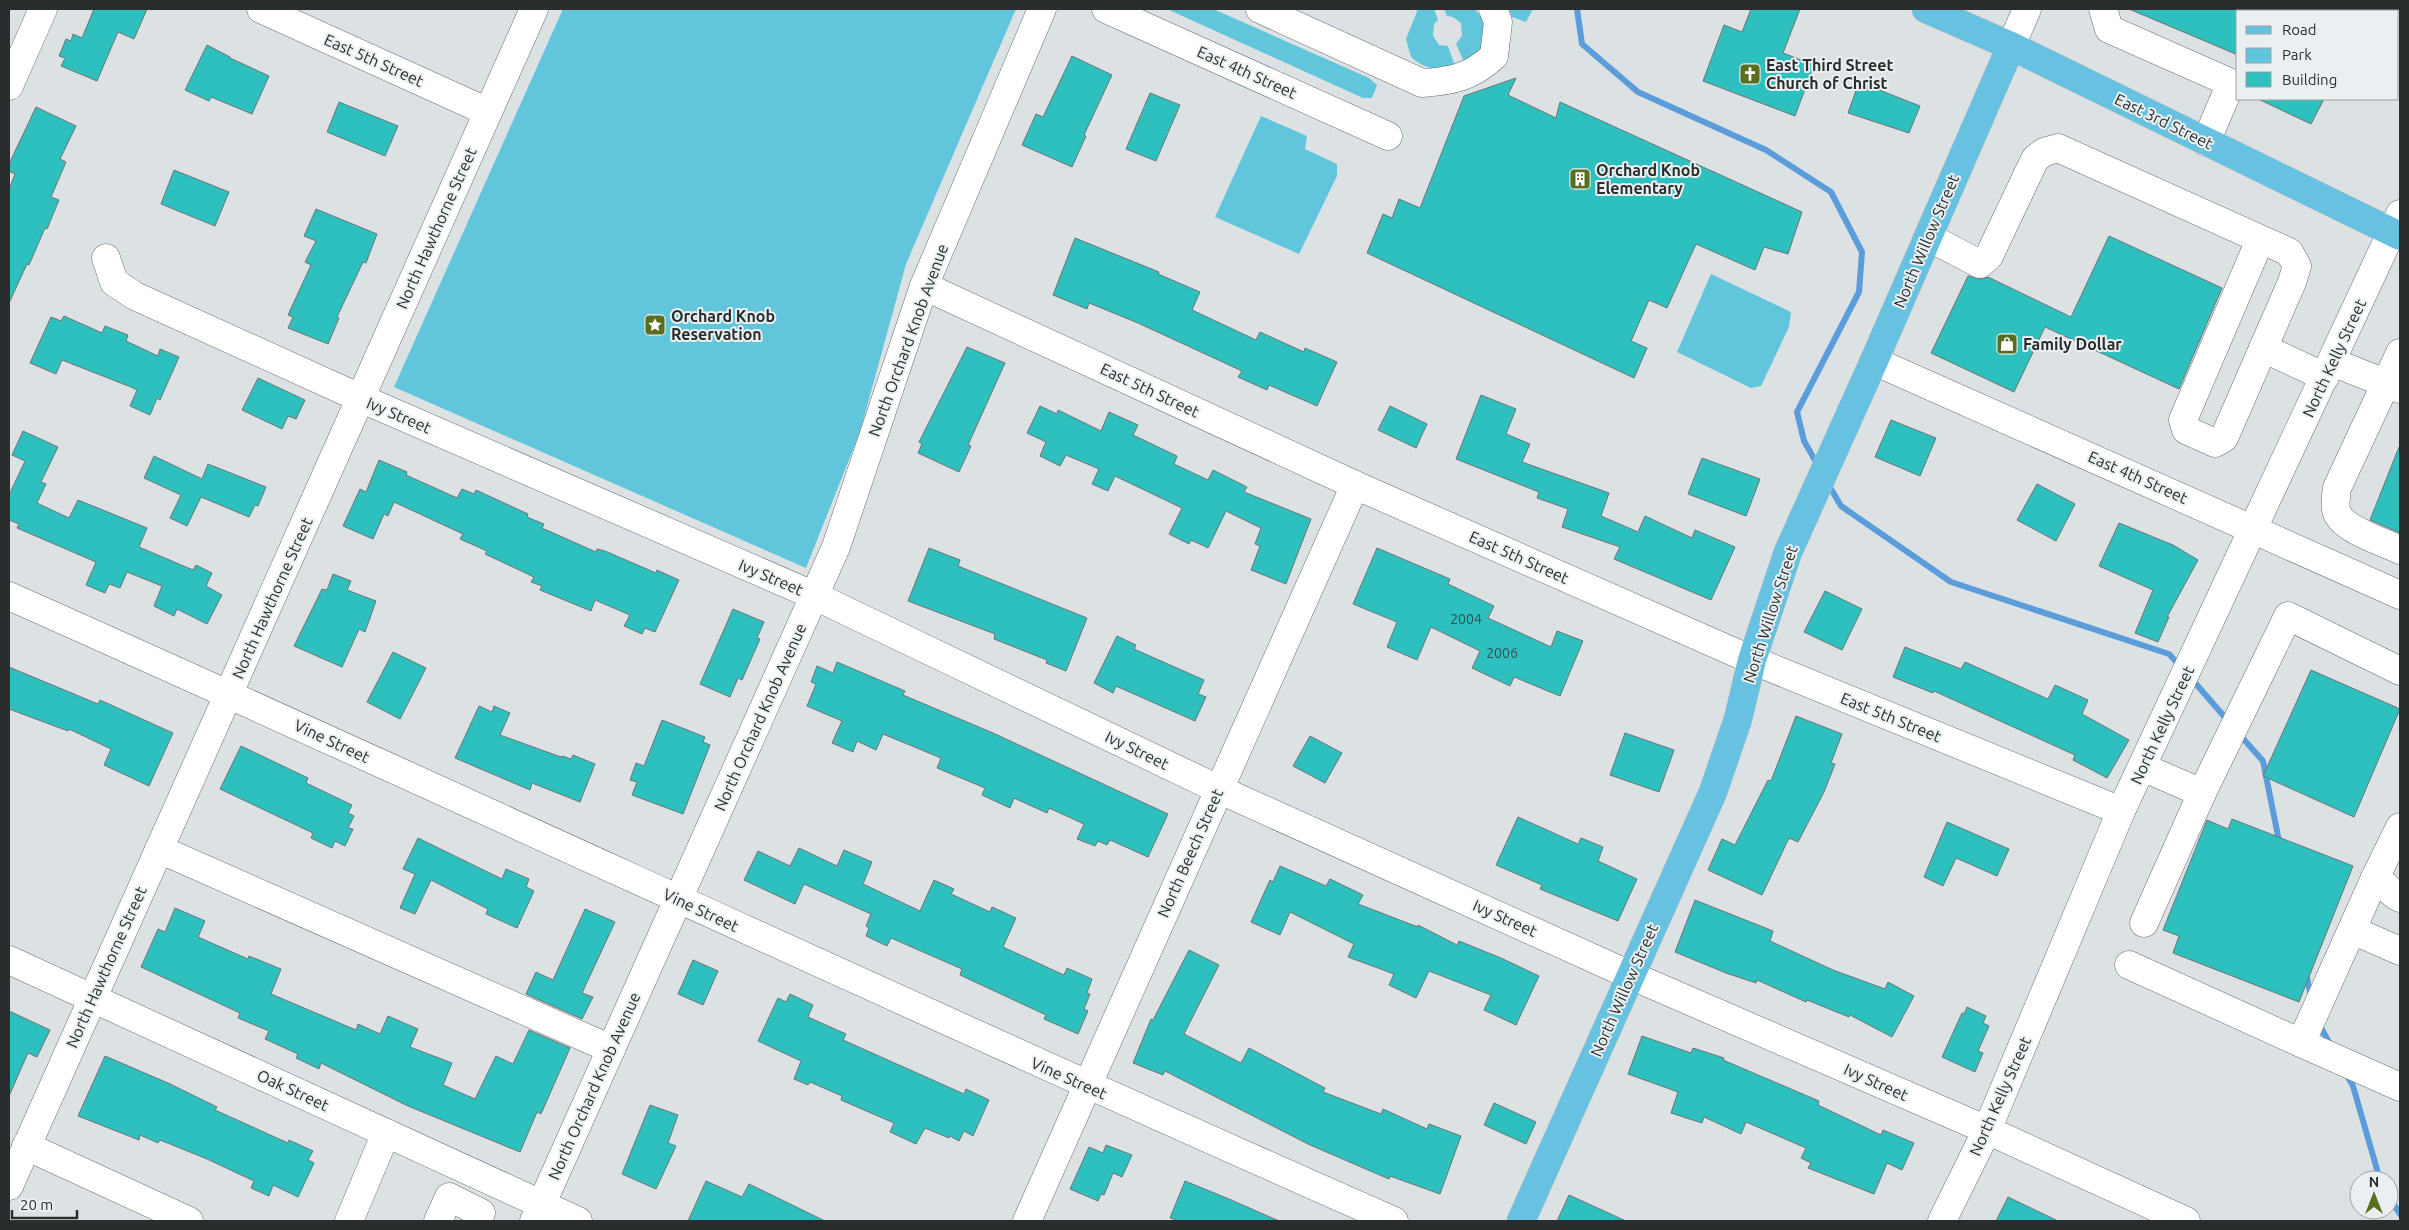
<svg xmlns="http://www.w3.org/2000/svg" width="2409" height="1230" viewBox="0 0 2409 1230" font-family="Ubuntu,sans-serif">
<rect width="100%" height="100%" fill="#dce2e4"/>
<!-- green -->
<g fill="#61c5db">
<path d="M563,9H1016L906,264L860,432L806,568L394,387Z"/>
<path d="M1167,9H1213L1369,78L1377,85L1372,98H1363Z"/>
<path d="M1418,9H1434L1438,20L1434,24L1433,36L1439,45L1448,46L1456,69C1439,71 1424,69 1411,57L1406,39Z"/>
<path d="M1444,9H1475L1485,22L1484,44L1466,66L1456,44L1462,36L1461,23L1453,17L1447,16Z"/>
<path d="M1509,9H1533L1526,22L1512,17Z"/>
<path d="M1261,116L1307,136L1305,149L1337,164V176L1299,254L1215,217Z"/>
<path d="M1711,274L1791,312L1789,327L1761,386L1751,388L1677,352Z"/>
</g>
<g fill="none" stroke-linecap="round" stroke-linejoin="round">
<!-- stream -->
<g stroke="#5b9cdb" stroke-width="6">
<path d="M1577,9L1582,44L1638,92L1766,150L1831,192L1862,252L1859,292L1797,412L1804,441L1819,467"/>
<path d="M1827,482L1841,506L1951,582L2169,654L2180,666"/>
<path d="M2190,677L2229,722"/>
<path d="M2239,734L2263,761L2280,846"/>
<path d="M2306,973L2311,997"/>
<path d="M2319,1024L2331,1046"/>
<path d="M2345,1072L2353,1086L2380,1180"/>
<path d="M2389,1197L2400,1214"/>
</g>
</g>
<!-- building -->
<g fill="#2ebfbf" stroke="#6f7474">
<path d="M94,9H147L134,39L118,32L97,81L61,66L65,58L59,56L66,39L71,41L73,34L82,38Z"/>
<path d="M1751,9H1800L1783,53L1814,65L1795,116L1703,81L1724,25L1742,32Z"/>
<path d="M2129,9H2238V55Z"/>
<path d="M207,45L230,57V58L269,76L252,114L211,97L209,101L185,90Z"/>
<path d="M1072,56L1112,75L1084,135L1086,136L1072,167L1022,145L1036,114L1043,117Z"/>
<path d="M1516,78L1508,95L1556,118L1560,102L1802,212L1788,254L1764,247L1755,270L1696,244L1667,308L1649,300L1631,341L1647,348L1634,378L1367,253L1383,214L1392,218L1399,199L1420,208L1464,96Z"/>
<path d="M1859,82L1920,106L1909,133L1848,113Z"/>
<path d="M1150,93L1180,105L1156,161L1126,149Z"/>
<path d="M2258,99H2324L2311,124Z"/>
<path d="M339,102L398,126L385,156L327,132Z"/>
<path d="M36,107L76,126L60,159L66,162L51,197L59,200L47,229L45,228L29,265L27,264L9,303V189L15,174L9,171V164Z"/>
<path d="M174,170L229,192L215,226L161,204Z"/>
<path d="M316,209L377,234L366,263L363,262L337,317L339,318L328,344L288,328L293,317L288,315L311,265L305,262L316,241L304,236Z"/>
<path d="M2109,236L2222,288L2179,389L2045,327L2014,392L1931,353L1968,276L1981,279L1988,277L2071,317Z"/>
<path d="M1075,238L1159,272L1158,274L1200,292L1192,310L1256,340L1260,332L1304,352L1305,348L1337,362L1317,406L1269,385L1267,390L1238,377L1242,371L1138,323L1089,303L1087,309L1053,295Z"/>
<path d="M64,316L102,333L105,326L128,335L126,341L158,356L160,349L179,357L160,400L157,398L150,415L130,406L137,390L131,387L62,360L56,374L30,363L51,317L61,321Z"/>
<path d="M967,347L1005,363L968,445L971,446L959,472L918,453L922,444L919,442Z"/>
<path d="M258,378L305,400L296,419L288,416L282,429L242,410Z"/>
<path d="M1481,395L1516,409L1506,434L1530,444L1522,462L1609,493L1601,516L1638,532L1645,516L1692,538L1695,530L1735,547L1711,600L1614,559L1620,547L1562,527L1568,509L1537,498L1539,492L1456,459Z"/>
<path d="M1040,406L1057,414L1058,410L1101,431L1109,412L1138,425L1133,435L1177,456L1174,464L1208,480L1213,470L1247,487L1244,492L1311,519L1286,584L1251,570L1260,546L1255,544L1261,528L1226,511L1208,548L1191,540L1189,544L1169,534L1182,508L1115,476L1108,491L1092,484L1099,469L1066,455L1060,466L1040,456L1046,442L1027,433Z"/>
<path d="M1390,406L1427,424L1416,448L1378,430Z"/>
<path d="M1891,420L1936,438L1920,476L1875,457Z"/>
<path d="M23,431L58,447L41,482L46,484L37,503L69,518L78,500L147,528L139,547L193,570L196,565L212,573L206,586L222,595L207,624L177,609L174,616L154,606L162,586L127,572L120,588L109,584L105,593L86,585L96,562L17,528L19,524L9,520V495L25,461L12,455Z"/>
<path d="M2399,447H2400V533L2370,520Z"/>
<path d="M154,456L202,479L208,464L266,487L258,506L255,505L249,517L201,497L187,526L170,518L181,495L144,478Z"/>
<path d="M1702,458L1760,479L1746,516L1688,494Z"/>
<path d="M379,460L407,472L406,475L457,498L462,489L474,494L476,490L528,514L527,517L544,524L542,528L596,552L597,549L605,551L656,573L657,570L679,580L655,632L645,628L642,634L624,626L630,615L595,600L591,611L540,590L542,586L531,582L534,577L485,554L487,551L460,539L463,534L394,502L388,516L384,514L373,539L343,526L360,489L366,492Z"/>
<path d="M2037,484L2075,504L2056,541L2017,520Z"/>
<path d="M2119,523L2173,545L2198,560L2167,617H2169L2158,642L2135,633L2153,590L2099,566Z"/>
<path d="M929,548L960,560L958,566L1087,618L1066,671L1046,663L1047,660L994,639L995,634L908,601Z"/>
<path d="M1377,548L1450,579L1448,584L1494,606L1488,618L1551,647L1557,631L1583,641L1560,696L1514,677L1510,686L1472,668L1480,651L1431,627L1417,660L1387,647L1397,622L1353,604Z"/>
<path d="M333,574L351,581L347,590L376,601L365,632L359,629L342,667L294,646L322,589L327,590Z"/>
<path d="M1825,591L1862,609L1842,650L1804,632Z"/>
<path d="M733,609L764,622L757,638L760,639L742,680L738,678L730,697L700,684Z"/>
<path d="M1117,636L1136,645L1134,649L1204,680L1198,694L1206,697L1195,721L1116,686L1113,693L1094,683Z"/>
<path d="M1905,647L1961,669L1965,662L2048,699L2055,685L2088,700L2082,714L2129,740L2107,778L2073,760L2075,755L1934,691L1933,693L1893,677Z"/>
<path d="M393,652L426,668L400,719L367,702Z"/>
<path d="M837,662L905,691L903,695L993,733L1168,814L1148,857L1110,840L1107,845L1098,841L1095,846L1077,839L1084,824L1049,808L1047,813L1014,798L1010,808L982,795L985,788L937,768L941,758L883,734L876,750L857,741L853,752L832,743L842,721L807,706L816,684L811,682L817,666L833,673Z"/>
<path d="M9,667L98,704L100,700L173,733L149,786L104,765L111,749L69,729L68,731L9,709Z"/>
<path d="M2311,670L2400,709L2354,817L2263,776Z"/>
<path d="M479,706L492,712L494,706L510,713L500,735L561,757L562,756L571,759L573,755L595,764L580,802L532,783L530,790L455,758Z"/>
<path d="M1796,716L1842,734L1831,763L1835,764L1824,792L1798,842L1789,838L1762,895L1708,870L1722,839L1735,845L1768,780L1771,781Z"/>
<path d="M662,720L705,737L703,742L710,745L683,814L632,795L637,782L630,780L636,763L644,766Z"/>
<path d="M1625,733L1674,750L1659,792L1610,775Z"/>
<path d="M1310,736L1342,753L1325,783L1293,766Z"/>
<path d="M241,746L308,778L306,783L352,805L348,813L354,816L348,828L353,829L345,846L335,841L332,848L311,838L313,833L220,789Z"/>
<path d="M1518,817L1578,844L1581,838L1603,847L1598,861L1637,879L1618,921L1540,889L1542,885L1496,865Z"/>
<path d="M2232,819L2353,866L2299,1002L2173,953L2179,936L2163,930L2207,820L2228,829Z"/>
<path d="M1947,822L2009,849L1997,876L1956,858L1943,886L1924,877Z"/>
<path d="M418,838L502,879L506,869L529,879L526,887L534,891L517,928L486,914L488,909L431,880L415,914L400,908L415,874L403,869Z"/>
<path d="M799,848L837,866L844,850L872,862L863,884L920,911L934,880L954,889L951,894L990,912L992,907L1016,918L1003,947L1064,975L1067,968L1092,979L1087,993L1090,994L1084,1009L1088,1011L1078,1034L1044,1019L1046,1015L960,975L962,969L891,938L887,946L866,936L869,928L866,926L871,914L804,884L795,904L744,880L758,851L790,866Z"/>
<path d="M1280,866L1326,886L1330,879L1363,895L1358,904L1418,927V925L1457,945L1459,941L1501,958L1539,976L1516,1025L1484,1010L1491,995L1429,971L1416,998L1389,985L1394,974L1348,957L1354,944L1290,912L1280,935L1251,922L1270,880L1273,882Z"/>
<path d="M1695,900L1773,931L1770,941L1833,970L1885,989L1888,982L1914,996L1892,1037L1850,1015L1849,1017L1807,1000L1806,1002L1757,980L1756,983L1726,973L1675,952Z"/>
<path d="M175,908L205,921L198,937L248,959L249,956L281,969L271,994L356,1030L358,1024L380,1034L388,1016L418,1029L410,1047L452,1063L443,1085L475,1099L496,1056L513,1064L529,1030L570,1048L541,1114L537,1112L520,1152L408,1106L321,1063L319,1069L296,1058L298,1054L265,1039L269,1031L238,1018L240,1013L141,967L158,929L165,932Z"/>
<path d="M585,909L615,922L582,993L593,997L582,1019L526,994L536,972L553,980Z"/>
<path d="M1189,950L1219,965L1184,1034L1241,1063L1249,1048L1325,1088L1323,1092L1381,1114L1383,1109L1427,1129L1429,1124L1461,1136L1440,1194L1390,1176L1389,1179L1310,1145L1165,1071L1163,1075L1133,1063L1151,1019L1153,1020Z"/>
<path d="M693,960L718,971L703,1005L678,994Z"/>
<path d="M790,994L813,1005L808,1017L846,1034L843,1040L964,1094L966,1089L989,1100L973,1136L964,1131L959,1141L950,1136L949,1138L925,1128L916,1144L890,1132L894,1123L841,1100L842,1096L810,1082L808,1085L794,1079L801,1061L758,1041L778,998L786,1002Z"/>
<path d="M1967,1007L1986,1016L1983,1023L1989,1026L1978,1051L1983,1053L1975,1072L1942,1057L1962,1013L1964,1014Z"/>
<path d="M9,1011L50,1030L37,1057L28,1053L9,1096Z"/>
<path d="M1642,1036L1691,1053L1693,1048L1724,1058L1723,1060L1819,1101L1818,1105L1881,1135L1883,1130L1914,1143L1902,1170L1887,1163L1874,1194L1808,1168L1811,1163L1801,1158L1806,1148L1746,1122L1741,1134L1704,1117L1702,1123L1671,1113L1678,1092L1628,1074Z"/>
<path d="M105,1056L168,1083L217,1107L215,1110L288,1143L289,1140L313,1151L308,1160L314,1163L298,1197L273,1185L269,1196L251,1188L254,1181L207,1159L160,1140L158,1143L140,1135L139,1140L78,1116Z"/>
<path d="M1494,1103L1536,1122L1526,1144L1484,1125Z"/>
<path d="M650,1105L678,1115L668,1143L676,1146L656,1189L622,1174Z"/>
<path d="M1106,1145L1132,1155L1122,1177L1113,1173L1104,1195L1101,1194L1098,1201L1070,1189L1089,1147L1103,1153Z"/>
<path d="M706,1181L742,1197L749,1184L825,1221H688Z"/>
<path d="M1185,1181L1229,1199L1279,1221H1180L1170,1218Z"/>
<path d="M1569,1195L1626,1221H1557Z"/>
<path d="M2008,1197L2058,1221H1996Z"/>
</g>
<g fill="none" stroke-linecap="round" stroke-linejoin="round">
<!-- minor casing -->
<g stroke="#686e6f" stroke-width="29">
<g id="minor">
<path d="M261,9L488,112"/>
<path d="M1106,9L1388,136"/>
<path d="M1260,9L1422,83C1453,81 1471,77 1494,56L1498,22L1493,9"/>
<path d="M2103,9L2109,29L2231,83L2206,142"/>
<path d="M2011,46L2027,9"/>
<path d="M9,86L43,9"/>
<path d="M1928,237L1980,264L1989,256L2035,159L2044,152L2058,148L2289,252L2297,266L2292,282L2224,438L2215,443L2186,430L2183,420L2260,240"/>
<path d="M106,258L114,282L135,296L360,398L815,596L1218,789L1630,975L1987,1130L2186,1221"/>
<path d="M924,286L1355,485L1752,660L2121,811"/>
<path d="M2263,348L2325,377"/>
<path d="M2400,353L2337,488C2336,496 2334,508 2338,515C2347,531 2384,542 2400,550"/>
<path d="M1874,361L2400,595"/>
<path d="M2332,362L2400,389"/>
<path d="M9,596C472,802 930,1017 1394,1221"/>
<path d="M2142,767L2202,793L2144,923"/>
<path d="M2202,793L2288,616L2400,671"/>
<path d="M159,849L611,1049"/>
<path d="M2375,878L2400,827"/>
<path d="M2400,898C2388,893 2388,884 2375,878L2301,1043L2400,1087"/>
<path d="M2352,930L2400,951"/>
<path d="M9,960L578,1221"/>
<path d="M2129,965L2301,1043"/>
<path d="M26,1146L189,1221"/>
<path d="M9,1186L534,9"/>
<path d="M349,1221L386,1133"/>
<path d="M438,1221L449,1197L481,1213L477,1221"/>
<path d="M534,1221L836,547L924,286L1042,9"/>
<path d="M1027,1221L1355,485"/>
<path d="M1942,1221L1987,1130L2121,811L2400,214"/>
</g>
</g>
<!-- major casing -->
<g stroke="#bfc0c0" stroke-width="29">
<g id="major">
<path d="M1926,9L2011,46L2400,236"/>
<path d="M1521,1221L1713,792L1738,719L1752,660L1788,552L1874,361L2011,46"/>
</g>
</g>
<!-- minor -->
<use href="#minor" stroke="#fff" stroke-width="28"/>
<!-- major -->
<use href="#major" stroke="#67c2e2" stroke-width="28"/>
</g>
<!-- icons -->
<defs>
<g id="church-square" transform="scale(1.125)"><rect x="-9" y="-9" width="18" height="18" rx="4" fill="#596e1e" stroke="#eaf0f1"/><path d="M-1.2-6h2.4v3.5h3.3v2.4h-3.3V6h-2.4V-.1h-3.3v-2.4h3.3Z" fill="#fff"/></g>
<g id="building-square" transform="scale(1.125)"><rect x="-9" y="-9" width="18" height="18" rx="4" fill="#596e1e" stroke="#eaf0f1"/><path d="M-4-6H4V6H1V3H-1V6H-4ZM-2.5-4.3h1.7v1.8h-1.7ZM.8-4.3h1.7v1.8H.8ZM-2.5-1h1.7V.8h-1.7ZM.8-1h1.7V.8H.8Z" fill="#fff"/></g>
<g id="sight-square" transform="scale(1.125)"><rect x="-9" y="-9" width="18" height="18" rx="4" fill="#596e1e" stroke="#eaf0f1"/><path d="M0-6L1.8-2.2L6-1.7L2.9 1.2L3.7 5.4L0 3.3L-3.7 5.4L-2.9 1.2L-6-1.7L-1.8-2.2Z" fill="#fff"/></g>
<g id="shop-square" transform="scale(1.125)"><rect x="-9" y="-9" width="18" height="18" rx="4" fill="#596e1e" stroke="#eaf0f1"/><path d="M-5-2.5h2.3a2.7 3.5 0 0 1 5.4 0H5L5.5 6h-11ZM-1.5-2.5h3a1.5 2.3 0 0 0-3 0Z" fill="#fff"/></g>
</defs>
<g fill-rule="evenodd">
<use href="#church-square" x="1750" y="74"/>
<use href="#building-square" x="1580" y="179"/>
<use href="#sight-square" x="655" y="325"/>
<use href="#shop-square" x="2007" y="344"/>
</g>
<g text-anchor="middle" stroke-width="4" stroke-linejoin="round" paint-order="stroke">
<!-- number labels -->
<g font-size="14" fill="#2b5252">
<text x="1466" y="624">2004</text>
<text x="1502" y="658">2006</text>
</g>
<!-- street labels -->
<g font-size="16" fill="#2a2d2d" stroke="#eaf0f1">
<text transform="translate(374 60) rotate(24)" y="6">East 5th Street</text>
<text transform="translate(1247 72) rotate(24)" y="6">East 4th Street</text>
<text transform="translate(2164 121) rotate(26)" y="6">East 3rd Street</text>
<text transform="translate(436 228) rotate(-66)" y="6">North Hawthorne Street</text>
<text transform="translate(1926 241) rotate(-67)" y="6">North Willow Street</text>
<text transform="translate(908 340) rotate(-70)" y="6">North Orchard Knob Avenue</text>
<text transform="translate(2334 358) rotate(-65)" y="6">North Kelly Street</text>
<text transform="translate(1150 390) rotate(25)" y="6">East 5th Street</text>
<text transform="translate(399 415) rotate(23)" y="6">Ivy Street</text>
<text transform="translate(2138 477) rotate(24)" y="6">East 4th Street</text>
<text transform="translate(1519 557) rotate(24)" y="6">East 5th Street</text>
<text transform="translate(771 577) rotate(23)" y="6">Ivy Street</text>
<text transform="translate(272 598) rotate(-66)" y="6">North Hawthorne Street</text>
<text transform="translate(1770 614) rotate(-72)" y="6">North Willow Street</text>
<text transform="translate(760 717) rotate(-66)" y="6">North Orchard Knob Avenue</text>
<text transform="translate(1891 717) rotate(22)" y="6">East 5th Street</text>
<text transform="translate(2162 725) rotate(-65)" y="6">North Kelly Street</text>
<text transform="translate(332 741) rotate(25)" y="6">Vine Street</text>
<text transform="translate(1137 750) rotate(26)" y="6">Ivy Street</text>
<text transform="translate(1190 853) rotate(-66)" y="6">North Beech Street</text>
<text transform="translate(701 910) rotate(25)" y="6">Vine Street</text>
<text transform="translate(1505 918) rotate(24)" y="6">Ivy Street</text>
<text transform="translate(106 967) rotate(-66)" y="6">North Hawthorne Street</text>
<text transform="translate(1624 990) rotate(-66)" y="6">North Willow Street</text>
<text transform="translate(1069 1078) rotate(24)" y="6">Vine Street</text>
<text transform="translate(1876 1082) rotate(24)" y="6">Ivy Street</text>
<text transform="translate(594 1086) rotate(-66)" y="6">North Orchard Knob Avenue</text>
<text transform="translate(293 1090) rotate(25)" y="6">Oak Street</text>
<text transform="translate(2000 1096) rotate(-66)" y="6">North Kelly Street</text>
</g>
<!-- poi labels -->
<g font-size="16" font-weight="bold" fill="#2a2d2d" stroke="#eaf0f1" text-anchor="start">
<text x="1766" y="71">East Third Street<tspan x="1766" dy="18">Church of Christ</tspan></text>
<text x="1596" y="176">Orchard Knob<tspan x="1596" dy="18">Elementary</tspan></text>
<text x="671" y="322">Orchard Knob<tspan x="671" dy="18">Reservation</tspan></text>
<text x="2023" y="350">Family Dollar</text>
</g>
</g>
<!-- border -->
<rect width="2409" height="1230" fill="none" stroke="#2a2d2d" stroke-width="20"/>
<!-- legend -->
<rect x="2236" y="10" width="162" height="90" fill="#eaf0f1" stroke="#9da2a3"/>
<rect x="2246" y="26" width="25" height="8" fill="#67c2e2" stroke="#9da2a3"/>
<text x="2282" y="35" font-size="15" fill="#2a2d2d">Road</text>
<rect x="2246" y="48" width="25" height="15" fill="#61c5db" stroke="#9da2a3"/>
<text x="2282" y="60" font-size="15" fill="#2a2d2d">Park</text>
<rect x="2246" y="72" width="25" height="15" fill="#2ebfbf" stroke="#9da2a3"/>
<text x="2282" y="85" font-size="15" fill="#2a2d2d">Building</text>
<!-- north arrow -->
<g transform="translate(2374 1195)"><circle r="24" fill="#eaf0f1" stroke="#9da2a3"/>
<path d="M0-4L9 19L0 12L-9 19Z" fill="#596e1e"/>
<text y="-8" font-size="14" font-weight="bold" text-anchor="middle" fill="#2a2d2d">N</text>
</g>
<!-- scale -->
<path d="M12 1210v8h65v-8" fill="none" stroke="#2a2d2d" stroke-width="2.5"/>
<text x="20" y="1210" font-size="15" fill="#2a2d2d" stroke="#eaf0f1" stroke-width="4" paint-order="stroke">20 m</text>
</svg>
